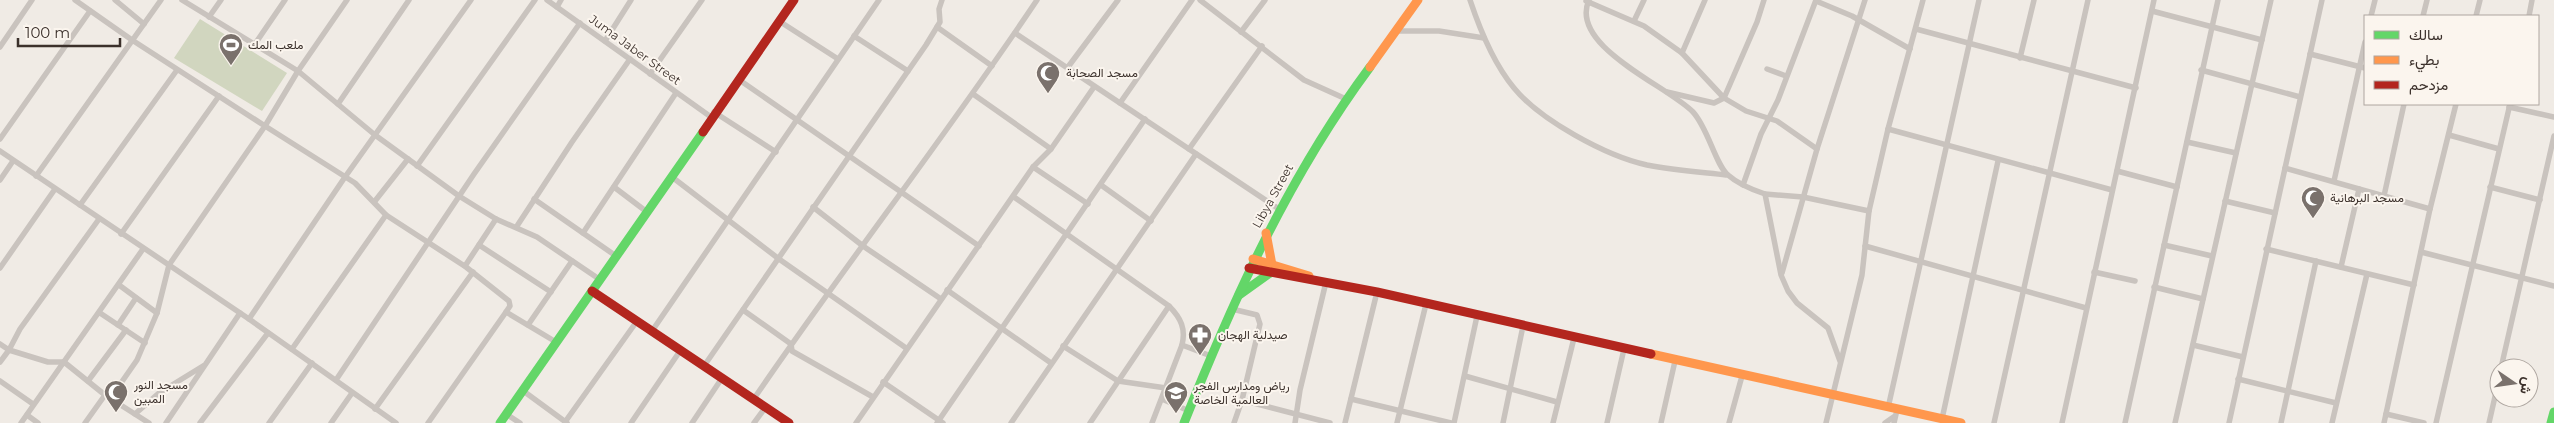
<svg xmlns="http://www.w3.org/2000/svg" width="2554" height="423" viewBox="0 0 2554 423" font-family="Montserrat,Vazirmatn,sans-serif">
<rect width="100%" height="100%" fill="#f0ebe5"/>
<!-- garden -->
<path fill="#d1d6bf" d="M200,19L287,73L262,111L174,58Z"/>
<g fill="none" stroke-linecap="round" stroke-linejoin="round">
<!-- street -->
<g stroke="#c9c3be" stroke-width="5.5">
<path d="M75,0L132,40L265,126L169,265L157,313L137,360L121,383L105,395L85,423"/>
<path d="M115,0L144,24"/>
<path d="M182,0L298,71L375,135L459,196L496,219L537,237L599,279"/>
<path d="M347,0L298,71L265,126L355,183L386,215L466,267L509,301L510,306L506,312"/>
<path d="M547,0L711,117"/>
<path d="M1200,0L1304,80L1346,99"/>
<path d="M1470,0C1480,30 1493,63 1514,88C1540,120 1606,156 1647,165C1673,170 1699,172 1726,175"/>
<path d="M1589,0C1568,46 1668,86 1693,112C1708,128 1716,166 1728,175C1738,184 1753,190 1765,194L1781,275L1788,291L1797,303L1828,328L1840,361"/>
<path d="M1586,1L1644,26L1682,53L1724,98L1746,111L1777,121L1817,149"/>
<path d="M1816,1L1852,16L1910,49"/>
<path d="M557,7L561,0"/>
<path d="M2152,11L2262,40"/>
<path d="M2371,16L2375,0"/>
<path d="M2423,16L2427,0"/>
<path d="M2476,16L2480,0"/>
<path d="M2529,16L2532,0"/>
<path d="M209,17L221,0"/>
<path d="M779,21L838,59"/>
<path d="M1634,21L1644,0"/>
<path d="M937,27L992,66"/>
<path d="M1916,29L2136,88"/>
<path d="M1395,31H1439L1484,38"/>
<path d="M1241,32L1265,0"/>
<path d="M1015,33L1279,209"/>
<path d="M854,36L908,71"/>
<path d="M605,41L631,0"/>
<path d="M255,44L285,0"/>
<path d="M0,47L32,0"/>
<path d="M1682,53L1705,0"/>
<path d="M2310,54L2365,68"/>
<path d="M2020,58L2034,0"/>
<path d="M1068,67L1118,0"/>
<path d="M1767,69L1786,76"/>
<path d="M2201,70L2300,97"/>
<path d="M650,74L702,0"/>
<path d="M738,79L979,246"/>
<path d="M1667,92L1714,103L1724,98L1757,22L1764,0"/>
<path d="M973,94L1051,149"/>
<path d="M1120,103L1192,0"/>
<path d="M338,104L409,0"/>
<path d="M2509,107L2554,117"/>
<path d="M714,112L776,152"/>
<path d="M1888,129L2112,190"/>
<path d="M2449,135L2499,149"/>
<path d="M0,139L90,11"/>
<path d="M2187,142L2236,153"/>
<path d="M1189,149L1262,46"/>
<path d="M0,151L249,319L396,423"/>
<path d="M417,166L535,0"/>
<path d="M1033,167L1088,204"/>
<path d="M2285,168L2430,209"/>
<path d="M2117,171L2177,187"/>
<path d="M36,176L161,0"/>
<path d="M672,177L779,259L906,348"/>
<path d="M0,180L13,161"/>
<path d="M2334,181L2365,42"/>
<path d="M1101,185L1151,221"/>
<path d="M1743,185L1761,134L1778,100L1816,0"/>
<path d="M614,187L647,212"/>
<path d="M2490,187L2540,200"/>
<path d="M1765,194L1803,197L1869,211L1862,275L1826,423"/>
<path d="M2384,196L2404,104"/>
<path d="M1014,197L1169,306C1181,318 1186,329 1182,345L1211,356"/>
<path d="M534,199L616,256"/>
<path d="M375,201L408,159"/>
<path d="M2225,201L2275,213"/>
<path d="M80,205L177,70"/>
<path d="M813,207L863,246L941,299"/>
<path d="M1869,211L1888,129L1923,0"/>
<path d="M517,226L572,142L630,59"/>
<path d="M583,233L676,93"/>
<path d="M121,234L219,96"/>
<path d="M479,245L551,292"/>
<path d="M2164,245L2212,256"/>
<path d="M1865,246L2086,308"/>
<path d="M2266,249L2414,285"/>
<path d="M2421,252L2554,286"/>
<path d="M465,266L496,219"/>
<path d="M2341,267L2359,189"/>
<path d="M0,268L55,189"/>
<path d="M2094,272L2135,281"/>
<path d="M1782,273L1817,149L1865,0"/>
<path d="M119,285L157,313"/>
<path d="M2154,287L2203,299"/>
<path d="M947,290L1051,363"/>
<path d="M1232,309L1257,315L1260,324L1242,400L1234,423"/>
<path d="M743,310L791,344L792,351L873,397"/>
<path d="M100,313L145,343"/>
<path d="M249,319L345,177L471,0"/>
<path d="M118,325L136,298"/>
<path d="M528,325L572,261"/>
<path d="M652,331L879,0"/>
<path d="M0,344L9,350L20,329L99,219"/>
<path d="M2193,345L2243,357"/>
<path d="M1063,346L1118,381L1166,388"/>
<path d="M292,349L386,215"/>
<path d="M0,362L9,350L48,362H64L105,395L149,423"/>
<path d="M704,366L926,45L940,22L939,9L942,0"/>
<path d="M2501,368L2554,136"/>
<path d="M1465,376L1557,402"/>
<path d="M2238,379L2336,403"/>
<path d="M336,380L474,174L580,23"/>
<path d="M0,381L33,404"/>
<path d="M88,381L126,330"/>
<path d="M883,382L943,423"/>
<path d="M522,390L567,423"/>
<path d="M1162,399L1189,411"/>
<path d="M1351,399L1451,423"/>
<path d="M753,400C845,265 946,136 1037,0"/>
<path d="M1242,400L1330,423"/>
<path d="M1888,408L1979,0"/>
<path d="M375,409L473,272"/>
<path d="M135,414L159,393L203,366"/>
<path d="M506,414L520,423"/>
<path d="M2386,414L2424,423"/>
<path d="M27,415L38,423"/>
<path d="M1942,419L1998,161"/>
<path d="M565,422L637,321"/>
<path d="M21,423L143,249"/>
<path d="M166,423L240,313"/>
<path d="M200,423L268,333"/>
<path d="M269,423L312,363"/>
<path d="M331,423L352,393"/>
<path d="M428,423L506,312L556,342"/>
<path d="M631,423L680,351"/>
<path d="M692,423L722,378"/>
<path d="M754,423L765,408"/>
<path d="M856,423L1033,167L1051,149L1094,87"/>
<path d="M937,423L1145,119"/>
<path d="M1011,423L1196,154"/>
<path d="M1090,423L1169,306"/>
<path d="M1152,423L1182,345"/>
<path d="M1295,423L1300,390L1326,282"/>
<path d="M1345,423L1377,292"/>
<path d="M1397,423L1426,304"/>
<path d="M1454,423L1477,316"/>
<path d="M1503,423L1523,326"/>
<path d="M1553,423L1574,338"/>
<path d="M1607,423L1624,349"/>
<path d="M1661,423L1675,361"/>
<path d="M1729,423L1742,376"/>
<path d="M1885,423L1895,416"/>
<path d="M1894,423L1897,410"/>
<path d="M1994,423L2088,0"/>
<path d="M2062,423L2154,0"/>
<path d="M2125,423L2218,0"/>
<path d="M2175,423L2271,0"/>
<path d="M2229,423L2322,0"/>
<path d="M2281,423L2316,261"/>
<path d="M2332,423L2367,274"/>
<path d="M2384,423L2430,209L2456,104"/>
<path d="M2436,423L2510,104"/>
<path d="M2489,423L2499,379"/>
</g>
<!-- fast -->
<g stroke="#63d668" stroke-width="9">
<path d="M1239,295L1270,273"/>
<path d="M500,423L703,132"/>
<path d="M1184,423C1234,298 1289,176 1370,67"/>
<path d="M2551,423L2554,412"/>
</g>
<!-- slow -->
<g stroke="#ff974d" stroke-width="9">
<path d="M1370,67L1418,0"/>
<path d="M1266,233L1272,265"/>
<path d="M1253,259L1309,276"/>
<path d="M1651,354L1961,423"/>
</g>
<!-- jam -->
<g stroke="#b3261e" stroke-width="9">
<path d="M703,132L794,0"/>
<path d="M1249,268L1377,292L1651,354"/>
<path d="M592,291L789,423"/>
</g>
</g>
<!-- icons -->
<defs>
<g id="stadium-pin" transform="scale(1.25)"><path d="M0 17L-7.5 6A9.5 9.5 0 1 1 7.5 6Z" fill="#7a716c" stroke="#fbf5ee"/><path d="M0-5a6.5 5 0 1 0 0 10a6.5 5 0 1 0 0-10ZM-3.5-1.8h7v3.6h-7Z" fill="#fff"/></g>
<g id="mosque-pin" transform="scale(1.25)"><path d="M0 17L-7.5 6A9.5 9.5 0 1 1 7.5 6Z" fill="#7a716c" stroke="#fbf5ee"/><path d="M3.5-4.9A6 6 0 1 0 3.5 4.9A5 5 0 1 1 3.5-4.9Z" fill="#fff"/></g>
<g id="pharmacy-pin" transform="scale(1.25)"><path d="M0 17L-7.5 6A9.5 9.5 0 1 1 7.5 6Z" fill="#7a716c" stroke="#fbf5ee"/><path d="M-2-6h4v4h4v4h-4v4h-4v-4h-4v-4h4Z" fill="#fff"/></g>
<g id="school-pin" transform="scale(1.25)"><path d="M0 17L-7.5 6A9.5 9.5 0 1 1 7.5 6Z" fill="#7a716c" stroke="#fbf5ee"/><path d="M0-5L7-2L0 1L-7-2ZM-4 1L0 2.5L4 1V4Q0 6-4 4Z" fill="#fff"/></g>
</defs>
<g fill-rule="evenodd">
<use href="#stadium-pin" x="231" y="45"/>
<use href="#mosque-pin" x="1048" y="73"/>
<use href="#mosque-pin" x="2313" y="198"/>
<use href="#pharmacy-pin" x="1200" y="335"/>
<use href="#mosque-pin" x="116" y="392"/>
<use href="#school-pin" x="1176" y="393"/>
</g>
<g text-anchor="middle" stroke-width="4" stroke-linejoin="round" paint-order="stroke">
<!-- poi labels -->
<g font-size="12" fill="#3b302b" stroke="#fbf5ee" text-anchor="start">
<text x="248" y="49">ملعب المك</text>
<text x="1066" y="77">مسجد الصحابة</text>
<text x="2330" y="202">مسجد البرهانية</text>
<text x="1218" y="339">صيدلية الهجان</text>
<text x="134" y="389">مسجد النور<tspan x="134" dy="14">المبين</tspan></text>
<text x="1194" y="390">رياض ومدارس الفجر<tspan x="1194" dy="14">العالمية الخاصة</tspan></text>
</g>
<!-- street labels -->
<g font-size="12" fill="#3b302b" stroke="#fbf5ee">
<text transform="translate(635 50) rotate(36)" y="4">Juma Jaber Street</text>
<text transform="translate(1273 196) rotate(-61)" y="4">Libya Street</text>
</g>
</g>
<!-- legend -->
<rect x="2364" y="15" width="175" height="90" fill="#fbf5ee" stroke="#aea6a0"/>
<rect x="2374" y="31" width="25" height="8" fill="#63d668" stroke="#aea6a0"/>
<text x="2409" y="40" font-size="15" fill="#3b302b">سالك</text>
<rect x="2374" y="56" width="25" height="8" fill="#ff974d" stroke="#aea6a0"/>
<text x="2409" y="65" font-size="15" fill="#3b302b">بطيء</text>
<rect x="2374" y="81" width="25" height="8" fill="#b3261e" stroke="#aea6a0"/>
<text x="2409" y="90" font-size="15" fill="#3b302b">مزدحم</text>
<!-- north arrow -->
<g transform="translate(2514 383) rotate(103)"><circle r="24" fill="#fbf5ee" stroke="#aea6a0"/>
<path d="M0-4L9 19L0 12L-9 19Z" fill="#7a716c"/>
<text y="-8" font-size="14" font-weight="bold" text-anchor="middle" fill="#3b302b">ش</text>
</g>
<!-- scale -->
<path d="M18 38v8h102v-8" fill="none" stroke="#3b302b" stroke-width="2.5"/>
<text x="25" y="38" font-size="15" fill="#3b302b" stroke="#fbf5ee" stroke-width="4" paint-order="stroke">100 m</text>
</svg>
